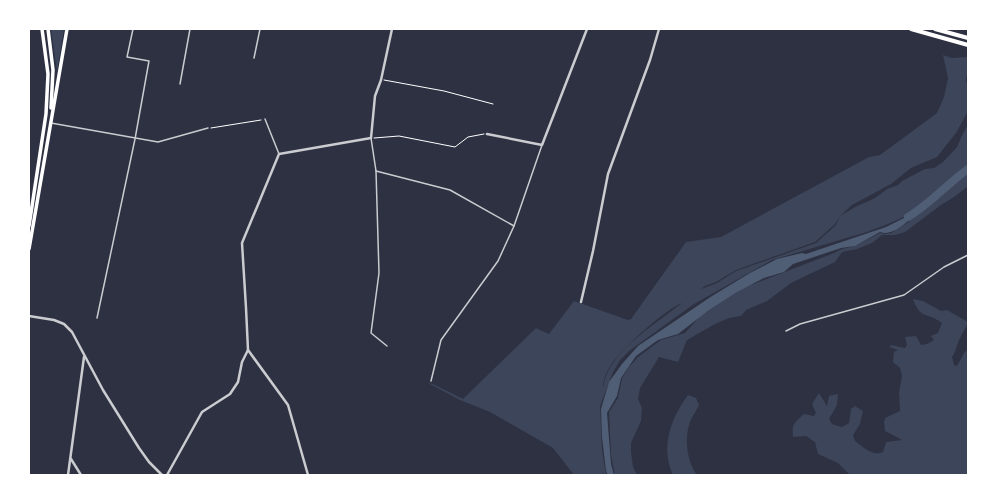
<svg xmlns="http://www.w3.org/2000/svg" width="997" height="504" viewBox="0 0 997 504" font-family="'Work Sans',sans-serif">
<rect width="100%" height="100%" fill="#2d3142"/>
<!-- green -->
<g fill="#3c4559" fill-rule="evenodd">
<path d="M51,29H64L57,72Z"/>
<path d="M943,55L952,58L968,57V76L966,77V82L968,85V111L956,133L937,157L911,168L891,184L852,205L840,216L855,207L875,198L887,189L898,185L902,181L917,173L925,169L934,168L943,162L957,147L963,133L968,125L967,167L951,178L924,205L908,215L888,224L867,232L772,260L694,304L629,351L620,360L613,372L600,406L602,450L606,475H605L601,471L604,475H574L553,448L490,412L460,400L428,383L433,384L463,399L536,328L549,334L574,301L628,320L631,319L686,242L721,237L869,157L880,155L937,113L944,97L948,78ZM840,217L835,226L816,243L736,271L717,283L701,289L705,286L716,282L736,270L815,242L834,225ZM682,303C657,323 619,345 606,376C604,380 604,384 603,388C603,379 606,373 611,365C621,349 666,309 682,303Z"/>
<path d="M968,171V186L967,187L954,197L941,205L905,232L895,235H882L872,243L857,249L842,252L835,262L791,283L767,301L746,310L741,316L729,318L715,324L687,340L678,362L659,357L640,388L638,399L642,408L641,421L631,443V452L633,467L637,475H615L611,455L609,412L618,398L622,378L629,367L638,357L661,340L685,333L704,312L743,288L834,253L842,249L855,246L880,233L885,234L891,233L907,223L923,210L953,182Z"/>
<path d="M913,299L923,301L941,311L947,310L968,322C966,328 963,332 960,338C956,345 958,348 952,357L954,365L957,366L964,353L968,349V475H850L838,463L818,454L815,442L806,436L793,437C792,423 794,423 804,414L814,416L816,413L812,404L819,393L827,406L829,396L838,394L837,405L829,419L832,424L842,427L849,423L851,409L855,406L863,411L860,424L853,435L855,441C863,447 873,457 883,452L886,442L902,440L885,431L884,422L885,418L900,411L899,392L902,376L900,368L893,362L894,352L898,350L889,347L891,345L905,348L907,345L905,337L916,336L921,345L927,344L934,340L931,336L938,333L942,323C926,311 921,321 913,299Z"/>
<path d="M688,395L696,398L699,405C696,411 692,417 690,422C684,439 687,461 697,475H673C660,447 671,418 688,395Z"/>
</g>
<!-- water -->
<path fill="#4f5d75" d="M918,211C909,220 894,237 880,232L855,246L841,248L793,264L784,272L764,278L737,292L709,310L678,334L658,340L636,356L621,378L617,396L607,413L611,464L614,475H608L606,471L602,437L601,409L609,382L622,364L638,346L712,296L750,273L777,259L802,253L806,254L886,227Z"/>
<g fill="none" stroke-linecap="round" stroke-linejoin="round">
<!-- river -->
<path stroke="#4f5d75" stroke-width="8" d="M908,217C930,204 947,184 968,169"/>
<!-- path -->
<g stroke="#fff" stroke-width="1">
<path d="M384,80L444,91L493,104"/>
<path d="M211,128L261,120"/>
<path d="M374,138L399,136L455,147L468,137L484,134"/>
</g>
<!-- service -->
<g stroke="#caccd0" stroke-width="1.5">
<path d="M254,58L260,29"/>
<path d="M180,84L190,29"/>
<path d="M265,119L279,154"/>
<path d="M51,123L158,142L208,128"/>
<path d="M371,138L376,171L379,273L371,333L387,346"/>
<path d="M376,171L450,190L514,226"/>
<path d="M97,318L135,139L149,61L127,57L133,29"/>
<path d="M786,331L800,324L904,295L944,267L968,255"/>
<path d="M431,381L441,340L498,261L514,226L542,145"/>
</g>
<!-- minor -->
<g stroke="#caccd0" stroke-width="2.5">
<path d="M487,134L542,145L587,29"/>
<path d="M581,302L593,251L608,174L650,60L659,29"/>
<path d="M29,316L54,320L64,324L72,332L103,390L139,448L149,462L162,475"/>
<path d="M248,350L288,405L308,475"/>
<path d="M71,459L81,475"/>
<path d="M68,475L84,357"/>
<path d="M167,475L202,412L230,394L238,382L242,362L248,350L246,308L242,243L279,154L371,138L375,96L381,80L392,29"/>
</g>
<!-- secondary -->
<g stroke="#fff" stroke-width="3.5">
<path d="M48,29L53,70L51,108"/>
<path d="M29,226L46,114L48,74L42,29"/>
<path d="M29,249L67,29"/>
</g>
<!-- primary -->
<g stroke="#fff" stroke-width="4">
<path d="M911,29L968,45"/>
<path d="M935,29L968,38"/>
</g>
</g>
<!-- border -->
<rect width="997" height="504" fill="none" stroke="#ffffff" stroke-width="60"/>
</svg>
